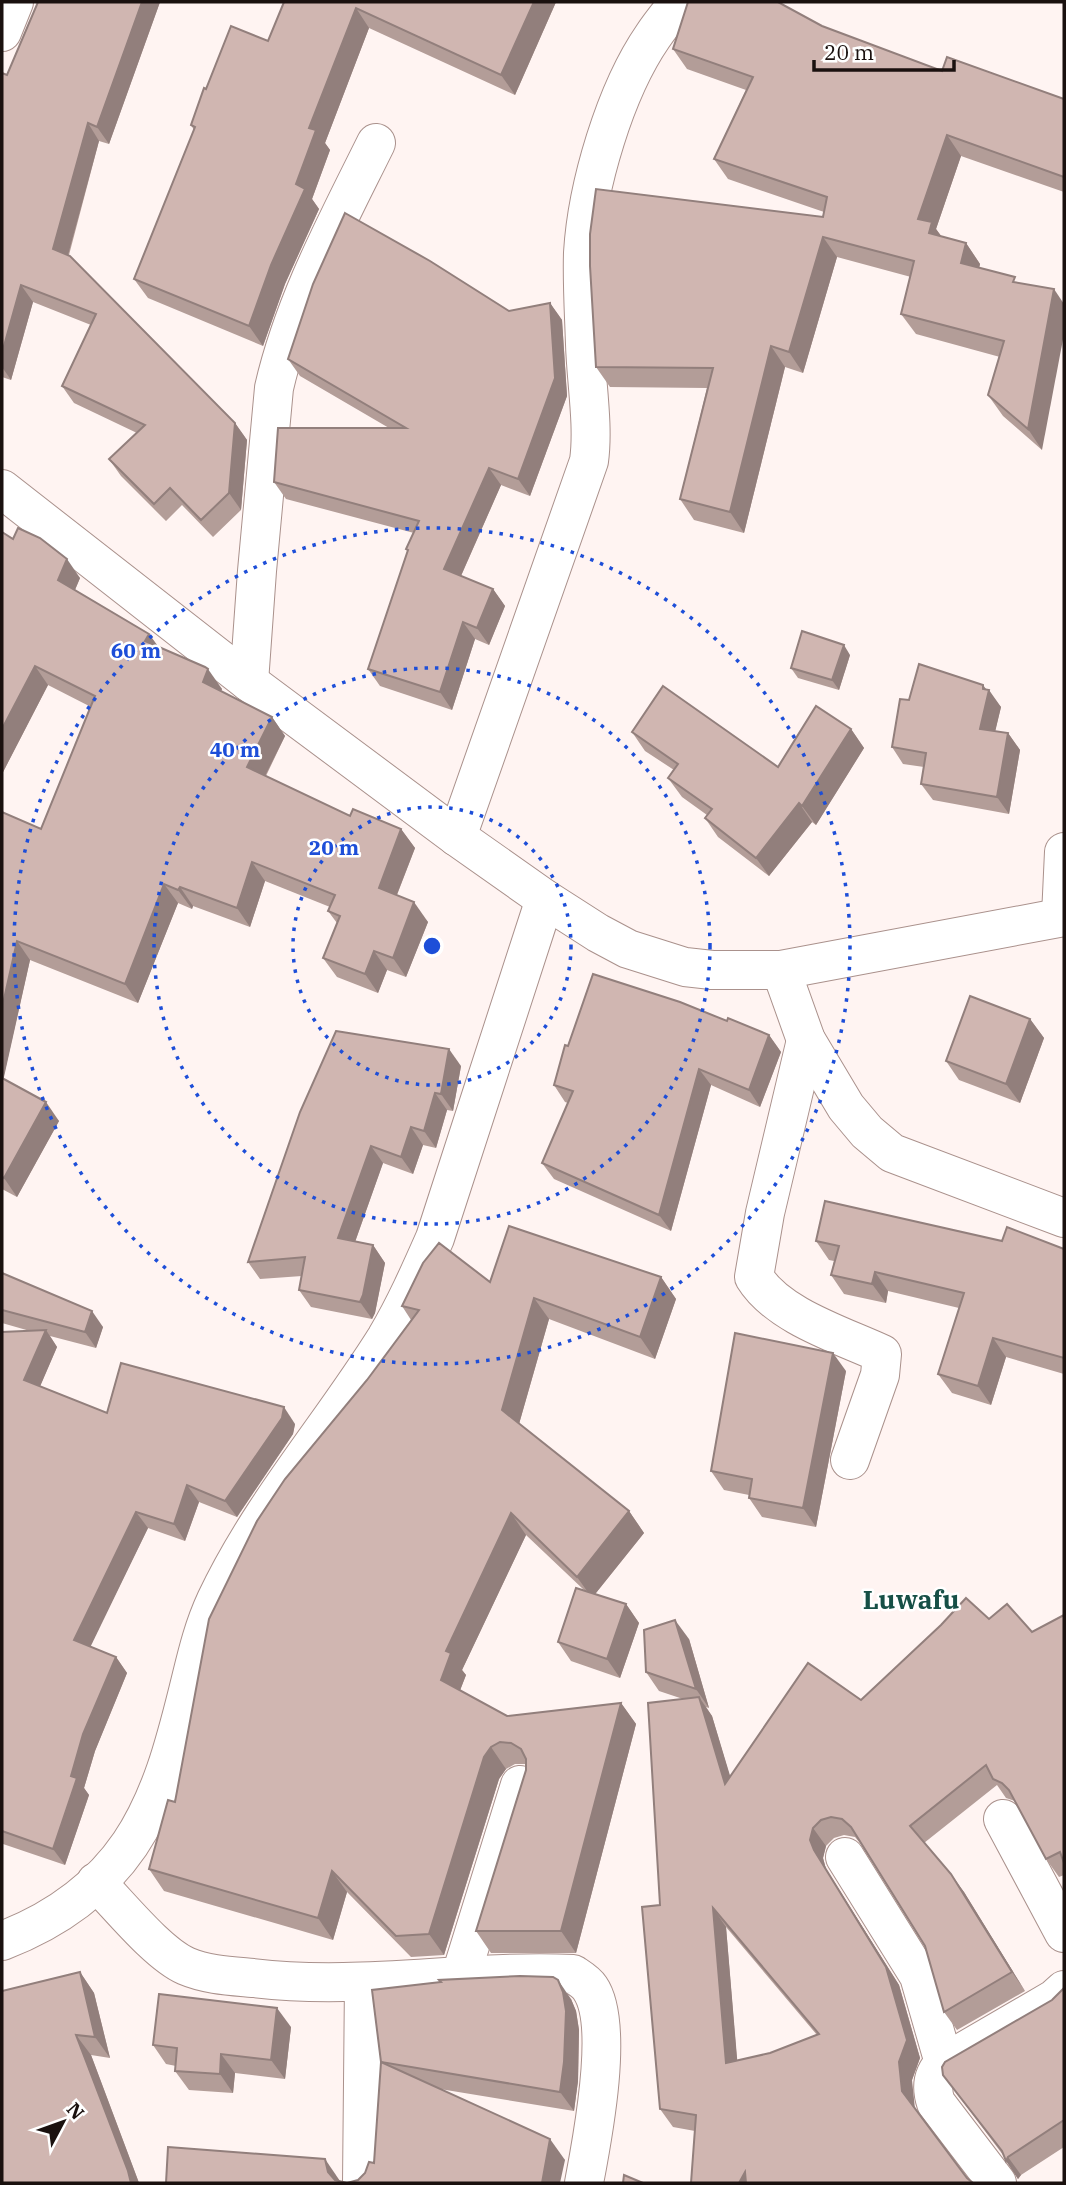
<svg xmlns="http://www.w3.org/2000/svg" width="1066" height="2185" viewBox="0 0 1066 2185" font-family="'IBM Plex Serif',serif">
<rect width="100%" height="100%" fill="#fff4f2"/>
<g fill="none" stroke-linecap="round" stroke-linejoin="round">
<!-- minor casing -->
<g stroke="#aa918c" stroke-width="40">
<g id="minor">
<path d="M2,32L14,2"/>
<path d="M2,489L249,682L457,837L545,899L598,933L628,949L685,967L712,970H781L1064,917"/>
<path d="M249,682L257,571L274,388C294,301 337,222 376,143"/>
<path d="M457,837L589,461C594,425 586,381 585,344C584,313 582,283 583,253C587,186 615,91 653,36C661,24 670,13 679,2"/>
<path d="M1061,916L1064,852"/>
<path d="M781,970L806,1040L846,1107L867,1132L892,1153L1064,1218"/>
<path d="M806,1040L765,1213L754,1277C778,1316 841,1335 882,1354L880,1375L850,1460"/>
<path d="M1003,1819L1064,1933"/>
<path d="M845,1857L919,1976L944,2063"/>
<path d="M96,1882C119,1905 157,1953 186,1966C207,1975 231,1976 253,1978C360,1991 467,1969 573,1974C579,1978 586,1982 590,1988C615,2024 592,2141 584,2183"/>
<path d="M2,1941C54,1921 98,1891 130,1844C161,1798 175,1743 188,1691C196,1659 202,1630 216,1600C261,1505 331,1426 386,1338C405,1306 420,1272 435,1238L545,899"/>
<path d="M460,1978L520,1785"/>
<path d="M362,2183L364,1982"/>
<path d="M997,2183L936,2103C931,2088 932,2075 944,2063L1054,1999L1064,1990"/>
</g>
</g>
<!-- minor -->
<use href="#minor" stroke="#fff" stroke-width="38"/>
</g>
<!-- wall -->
<g fill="#b39d98" fill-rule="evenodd">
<path d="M38,2H160L109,144L99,141L69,255L235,423L247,440L241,510L213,537L182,505L166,521L121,476L109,459L137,433L74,403L62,386L91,325L33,302L11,380L2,377V73L7,75Z"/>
<path d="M284,2H556L515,95L369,28L325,143L330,150L312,199L319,209L285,284L263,346L148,298L134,279L194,130L191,125L206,89L268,41Z"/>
<path d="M822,26L942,71L1064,99V192L961,156L936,229L942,237L966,243L980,264L979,268L1042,450L1003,416L988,395L1000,357L916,334L901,314L911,277L837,257L803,373L785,367L744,533L694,520L680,499L707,388L610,387L596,367L823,217L824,212L728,179L714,159L746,90L687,69L673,49Z"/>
<path d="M550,303L562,320L567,396L530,496L501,485L461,576L493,589L505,606L489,645L475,639L452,710L380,686L368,669L408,551L406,549L414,533L286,499L274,482L389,428L300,376L288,359Z"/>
<path d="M2,532L80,578L75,590L149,634L158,647L222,689L221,691L272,717L285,736L266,776L350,816L401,829L415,848L397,895L428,922L406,977L387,970L378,993L337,977L323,958L337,923L328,911L330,907L265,881L250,927L193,906L192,909L178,903L138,1003L30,960L3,1079L59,1121L17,1197L2,1189V812L41,829L91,707L48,685L2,774Z"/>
<path d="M850,655L839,690L798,678L791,668Z"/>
<path d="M986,690L1001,707L995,731L1008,733L1020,750L1009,814L933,800L921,784L924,767L903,764L892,747L909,700Z"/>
<path d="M851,729L864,748L816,825L812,822L769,876L718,837L705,818L707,815L682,797L668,778L674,770L645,751L632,732L778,767Z"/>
<path d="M1030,1019L1044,1038L1020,1103L959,1080L946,1061Z"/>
<path d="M727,1021L769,1035L781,1052L760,1107L711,1085L671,1231L554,1179L542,1163L568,1103L565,1102L554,1085L568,1046Z"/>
<path d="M461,1066L453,1111L447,1110L436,1148L423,1145L413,1174L383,1163L355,1242L373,1245L385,1263L375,1313L372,1319L311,1307L299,1290L302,1276L260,1279L248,1262L300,1112Z"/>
<path d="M816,1241H1002L1064,1249V1374L1006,1357L991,1405L952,1393L938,1374L959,1308L888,1291L886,1303L844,1294L831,1275L834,1261L829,1260Z"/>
<path d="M2,1273L103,1327L96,1348L50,1336L57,1347L40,1386L107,1413L295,1424L293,1434L237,1517L199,1502L185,1541L148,1528L90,1646L116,1657L127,1673L95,1751L84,1788L89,1795L65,1865L3,1844L2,1852V1332L30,1331L2,1323Z"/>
<path d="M661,1277L676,1299L655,1359L549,1319L519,1424L629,1511L644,1533L595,1594L626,1604L639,1623L620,1678L571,1661L558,1642L584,1590L526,1535L462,1670L466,1675L460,1690L507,1716L621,1703L636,1724L576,1953H491L476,1931L526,1770V1764H515L506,1769L499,1779L444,1955L411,1957L347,1892L333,1940L164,1891L149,1869L175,1802L367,1380L411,1320L402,1306L490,1282Z"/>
<path d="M846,1371L816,1527L762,1517L749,1498V1495L724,1490L711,1471Z"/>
<path d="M1064,1615V1875L1059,1877L1046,1859L1015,1801L1006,1798L997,1785L924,1843L964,1892L1025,1991L957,2030L944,2012L925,1946L860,1843L855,1837L844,1835L834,1838L826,1846L823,1858L826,1869L899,1985L920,2058L912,2080L695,2131L673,2127L660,2109V1905L683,1699L659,1691L646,1672L689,1639L709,1708L706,1707L712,1716L730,1777L861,1700L989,1619L1032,1632ZM726,1927L817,2035L770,2053L737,2061Z"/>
<path d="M80,1972L94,1993L110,2058L91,2055L139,2183H2Z"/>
<path d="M1064,1988V2147L1021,2175L1018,2179L1003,2155L943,2075L1052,2000Z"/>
<path d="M571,1999L576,2011L579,2030L578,2081L574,2111L440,2089L565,2160L358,2180L374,2163L381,2062Z"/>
<path d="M291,2027L285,2079L235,2073L233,2093L189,2090L175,2071L176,2066L166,2064L153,2045Z"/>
</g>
<!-- shaded-wall -->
<g fill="#927f7c">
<path d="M142,2H160L109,144L97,127Z"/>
<path d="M534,2H556L515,95L501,75Z"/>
<path d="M356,8L369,28L325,143L330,150L312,199L319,209L285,284L263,346L249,326L296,184L309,128Z"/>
<path d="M88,123L99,141L65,266L53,249Z"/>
<path d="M947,135L961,156L936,229L946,243L943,254L918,219Z"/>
<path d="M823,237L837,257L803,373L789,352Z"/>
<path d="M966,243L980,264L975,283L961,263Z"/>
<path d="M21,285L33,302L11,380L2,367V353Z"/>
<path d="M1054,289L1064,304V334L1042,450L1028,429Z"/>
<path d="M550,303L562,320L567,396L530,496L518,479Z"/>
<path d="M771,346L785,367L744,533L730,512Z"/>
<path d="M235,423L247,440L241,510L229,493Z"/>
<path d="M489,468L501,485L456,587L444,569Z"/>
<path d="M67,559L80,578L71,599L58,580Z"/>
<path d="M493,589L505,606L489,645L477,628Z"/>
<path d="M463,622L475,639L452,710L440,692Z"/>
<path d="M149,634L163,653L145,641Z"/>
<path d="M844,645L850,655L839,690L832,680Z"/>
<path d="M35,666L48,685L2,774V729Z"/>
<path d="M208,669L222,689L216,701L203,682Z"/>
<path d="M983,685L989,693V690L1001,707L992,745L980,729Z"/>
<path d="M272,717L285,736L260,786L247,767Z"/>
<path d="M851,729L864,748L816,825L802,806Z"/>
<path d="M1008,733L1020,750L1009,814L997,797Z"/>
<path d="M799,803L812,822L769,876L756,858Z"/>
<path d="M401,829L415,848L392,907L379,888Z"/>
<path d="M252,862L265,881L250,927L237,908Z"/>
<path d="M164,884L178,903L138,1003L125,984Z"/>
<path d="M180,887L193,906L192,909L178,890Z"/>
<path d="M414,902L428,922L406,977L393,958Z"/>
<path d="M17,941L30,960L2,1086V1008Z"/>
<path d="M374,951L387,970L378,993L365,974Z"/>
<path d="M1030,1019L1044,1038L1020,1103L1006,1084Z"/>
<path d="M769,1035L781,1052L760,1107L749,1090Z"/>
<path d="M449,1049L461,1066L453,1111L441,1094Z"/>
<path d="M699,1069L711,1085L671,1231L659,1215Z"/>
<path d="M435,1093L447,1110L436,1148L424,1131Z"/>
<path d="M46,1102L59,1121L17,1197L4,1178Z"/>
<path d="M411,1127L423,1145L413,1174L401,1157Z"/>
<path d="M371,1146L383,1163L350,1256L338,1238Z"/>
<path d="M373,1245L385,1263L375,1313L372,1319L360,1302Z"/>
<path d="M875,1272L888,1291L886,1303L872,1284Z"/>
<path d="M661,1277L676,1299L655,1359L640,1337Z"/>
<path d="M534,1298L549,1319L517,1431L502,1410Z"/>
<path d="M92,1311L103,1327L96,1348L85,1332Z"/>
<path d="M46,1330L57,1347L36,1396L24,1380Z"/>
<path d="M993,1338L1006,1357L991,1405L978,1386Z"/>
<path d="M833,1353L846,1371L816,1527L803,1508Z"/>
<path d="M284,1407L295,1424L293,1434L237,1517L225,1501Z"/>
<path d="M187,1485L199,1502L185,1541L174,1524Z"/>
<path d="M629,1511L644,1533L592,1598L577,1577Z"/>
<path d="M136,1512L148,1528L86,1656L74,1640Z"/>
<path d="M511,1513L526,1535L462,1670L466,1675L456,1701L441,1680L446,1651Z"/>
<path d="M626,1604L639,1623L620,1678L607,1659Z"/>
<path d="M675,1620L689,1639L709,1708L696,1689Z"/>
<path d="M116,1657L127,1673L95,1751L84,1788L89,1795L65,1865L53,1849L71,1776L83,1734Z"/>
<path d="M699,1697L712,1716L738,1802L725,1784Z"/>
<path d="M621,1703L636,1724L576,1953L561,1931Z"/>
<path d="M491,1747L506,1769L499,1779L444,1955L429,1934L484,1757Z"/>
<path d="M813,1828L826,1846L823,1858L826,1869L899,1985L920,2058L912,2080L915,2109L902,2091L814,1850L810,1840Z"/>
<path d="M332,1871L347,1892L333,1940L318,1918Z"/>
<path d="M951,1874L964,1892L1025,1991L1012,1972Z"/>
<path d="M713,1908L726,1927L739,2081L726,2063Z"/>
<path d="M80,1972L94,1993L110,2058L95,2037Z"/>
<path d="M558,1980L571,1999L576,2011L579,2030L578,2081L574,2111L560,2092Z"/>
<path d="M277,2008L291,2027L285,2079L271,2060Z"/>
<path d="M76,2035L91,2055L139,2183H131Z"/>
<path d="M221,2054L235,2073L233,2093L220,2074Z"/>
<path d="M550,2139L565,2160L560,2183H542Z"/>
<path d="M1008,2157L1021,2175L1018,2179L1006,2161Z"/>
<path d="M325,2159L340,2181L341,2183H336L328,2172Z"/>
<path d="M745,2172L752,2183H739Z"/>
</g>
<!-- building -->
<g fill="#d0b6b1" stroke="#927f7c" stroke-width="2" fill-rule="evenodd">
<path d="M38,2H142L97,127L88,123L53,249L70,256L235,423L229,493L201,520L170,488L154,504L109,459L145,425L62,386L96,314L21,285L2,353V73L7,75Z"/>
<path d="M284,2H534L501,75L356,8L309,128L316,130L296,184L305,189L271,265L249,326L134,279L195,127L191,125L204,88L206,89L231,26L268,41Z"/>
<path d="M688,2H778L822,26L942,71L947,57L1064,99V177L947,135L918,219L932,222L929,233L966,243L961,263L1015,277L1013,282L1054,289L1028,429L988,395L1004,341L901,314L914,261L823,237L789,352L771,346L730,512L680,499L713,368L596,367L590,266V234L596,189L823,217L827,197L714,159L753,77L673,49Z"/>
<path d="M345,213L430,261L509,311L550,303L555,378L518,479L489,468L444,569L493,589L477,628L463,622L440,692L368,669L408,550L406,549L419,521L274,482L278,428H406L288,359L313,284Z"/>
<path d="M18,528L40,538L67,559L58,580L149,634L145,641L205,667L208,669L203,682L272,717L247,767L350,816L353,809L401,829L379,888L414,902L393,958L374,951L365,974L323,958L340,916L328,911L335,895L252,862L237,908L180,887L178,890L164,884L125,984L17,941L2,1008V812L41,829L95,696L35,666L2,729V532L13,539Z"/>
<path d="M802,631L844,645L832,680L791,668Z"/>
<path d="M919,664L983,685V689L989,690L980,729L1008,733L997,797L921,784L926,753L892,747L900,699L909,700Z"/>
<path d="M663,686L778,767L816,706L851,729L802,806L799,803L756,858L705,818L712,809L668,778L678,764L632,732Z"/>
<path d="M593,974L680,1002L727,1021L728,1018L769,1035L749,1090L699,1069L659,1215L542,1163L573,1091L554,1085L565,1045L568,1046Z"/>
<path d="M970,996L1030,1019L1006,1084L946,1061Z"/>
<path d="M336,1031L449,1049L441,1094L435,1093L424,1131L411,1127L401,1157L371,1146L338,1238L373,1245L363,1295L360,1302L299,1290L305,1257L248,1262L300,1112Z"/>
<path d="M2,1078L46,1102L4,1178L2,1177Z"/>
<path d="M825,1201L1002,1241L1007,1227L1064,1249V1358L993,1338L978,1386L938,1374L964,1293L875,1272L872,1284L831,1275L839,1246L816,1241Z"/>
<path d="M509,1226L661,1277L640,1337L534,1298L502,1410L629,1511L577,1577L511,1513L446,1651L451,1653L441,1680L507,1716L621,1703L561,1931H476L526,1770V1759L521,1749L511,1743L500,1742L491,1747L484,1757L429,1934L396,1936L332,1871L318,1918L149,1869L168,1800L175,1802L209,1619L257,1521L285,1479L367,1380L419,1310L402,1306L423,1263L439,1243L490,1282Z"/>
<path d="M2,1273L92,1311L85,1332L2,1310Z"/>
<path d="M46,1330L24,1380L107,1413L121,1363L284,1407L282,1418L225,1501L187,1485L174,1524L136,1512L74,1640L116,1657L83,1734L71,1776L77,1778L53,1849L2,1831V1332Z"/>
<path d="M735,1333L833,1353L803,1508L749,1498L752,1479L711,1471Z"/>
<path d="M576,1588L626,1604L607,1659L558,1642Z"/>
<path d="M966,1598L989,1619L1007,1604L1032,1632L1064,1615V1863L1060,1852L1046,1859L1009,1790L1002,1783L993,1779L986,1765L910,1826L951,1874L1012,1972L944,2012L925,1946L851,1827L842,1819L831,1817L821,1820L813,1828L810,1840L814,1850L886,1967L907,2040L899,2062L902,2091L967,2178L973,2183H746L745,2172L739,2183H691L696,2115L660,2109L642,1907L660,1905L648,1703L699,1697L725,1784L808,1663L861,1700L941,1625ZM713,1908L819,2034L770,2053L726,2063Z"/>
<path d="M675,1620L696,1689L646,1672L644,1630Z"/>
<path d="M80,1972L95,2037L76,2035L128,2171L131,2183H2V1991Z"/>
<path d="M520,1976L553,1977L558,1980L563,1992L566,2011L564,2062L560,2092L381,2062L372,1990L441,1982L439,1980Z"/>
<path d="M1064,1988V2120L1008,2157L1006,2161L1002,2151L943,2075L942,2067L945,2062L1052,2000Z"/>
<path d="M159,1994L277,2008L271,2060L221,2054L220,2074L175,2071L177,2048L153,2045Z"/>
<path d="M381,2062L550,2139L542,2183H347L358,2180L365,2173L369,2162L374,2163Z"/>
<path d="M168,2147L325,2159L328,2172L335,2180L347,2183H166Z"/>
<path d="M624,2175L643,2183H623Z"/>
</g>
<!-- distance rings -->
<g fill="none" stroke="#1d4ed8" stroke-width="3.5" stroke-dasharray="3.5 7">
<circle cx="432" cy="946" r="139"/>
<circle cx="432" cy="946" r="278"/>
<circle cx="432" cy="946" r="418"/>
</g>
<g text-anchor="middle" stroke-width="5" stroke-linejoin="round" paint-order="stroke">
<!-- district labels -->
<g font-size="26" font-weight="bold" fill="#164f46" stroke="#fff">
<text x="911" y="1609">Luwafu</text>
</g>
</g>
<circle cx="432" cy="946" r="10" fill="#1d4ed8" stroke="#fff" stroke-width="3.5"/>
<g font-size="21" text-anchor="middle" font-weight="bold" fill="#1d4ed8" stroke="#fff" stroke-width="5" stroke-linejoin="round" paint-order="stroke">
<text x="136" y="658">60 m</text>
<text x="235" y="757">40 m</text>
<text x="334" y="855">20 m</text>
</g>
<!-- border -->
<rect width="1066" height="2185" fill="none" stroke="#1a110f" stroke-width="7"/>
<!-- north arrow -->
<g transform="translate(63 2122) rotate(49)" stroke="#ffffff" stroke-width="5" paint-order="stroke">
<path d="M0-5L12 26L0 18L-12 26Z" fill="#1a110f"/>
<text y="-10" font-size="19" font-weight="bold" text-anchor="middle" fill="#1a110f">N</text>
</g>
<!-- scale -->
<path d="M814 60v10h140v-10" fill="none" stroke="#1a110f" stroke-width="3.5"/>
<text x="824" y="60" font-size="21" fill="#1a110f" stroke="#ffffff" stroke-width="5" paint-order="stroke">20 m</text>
</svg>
